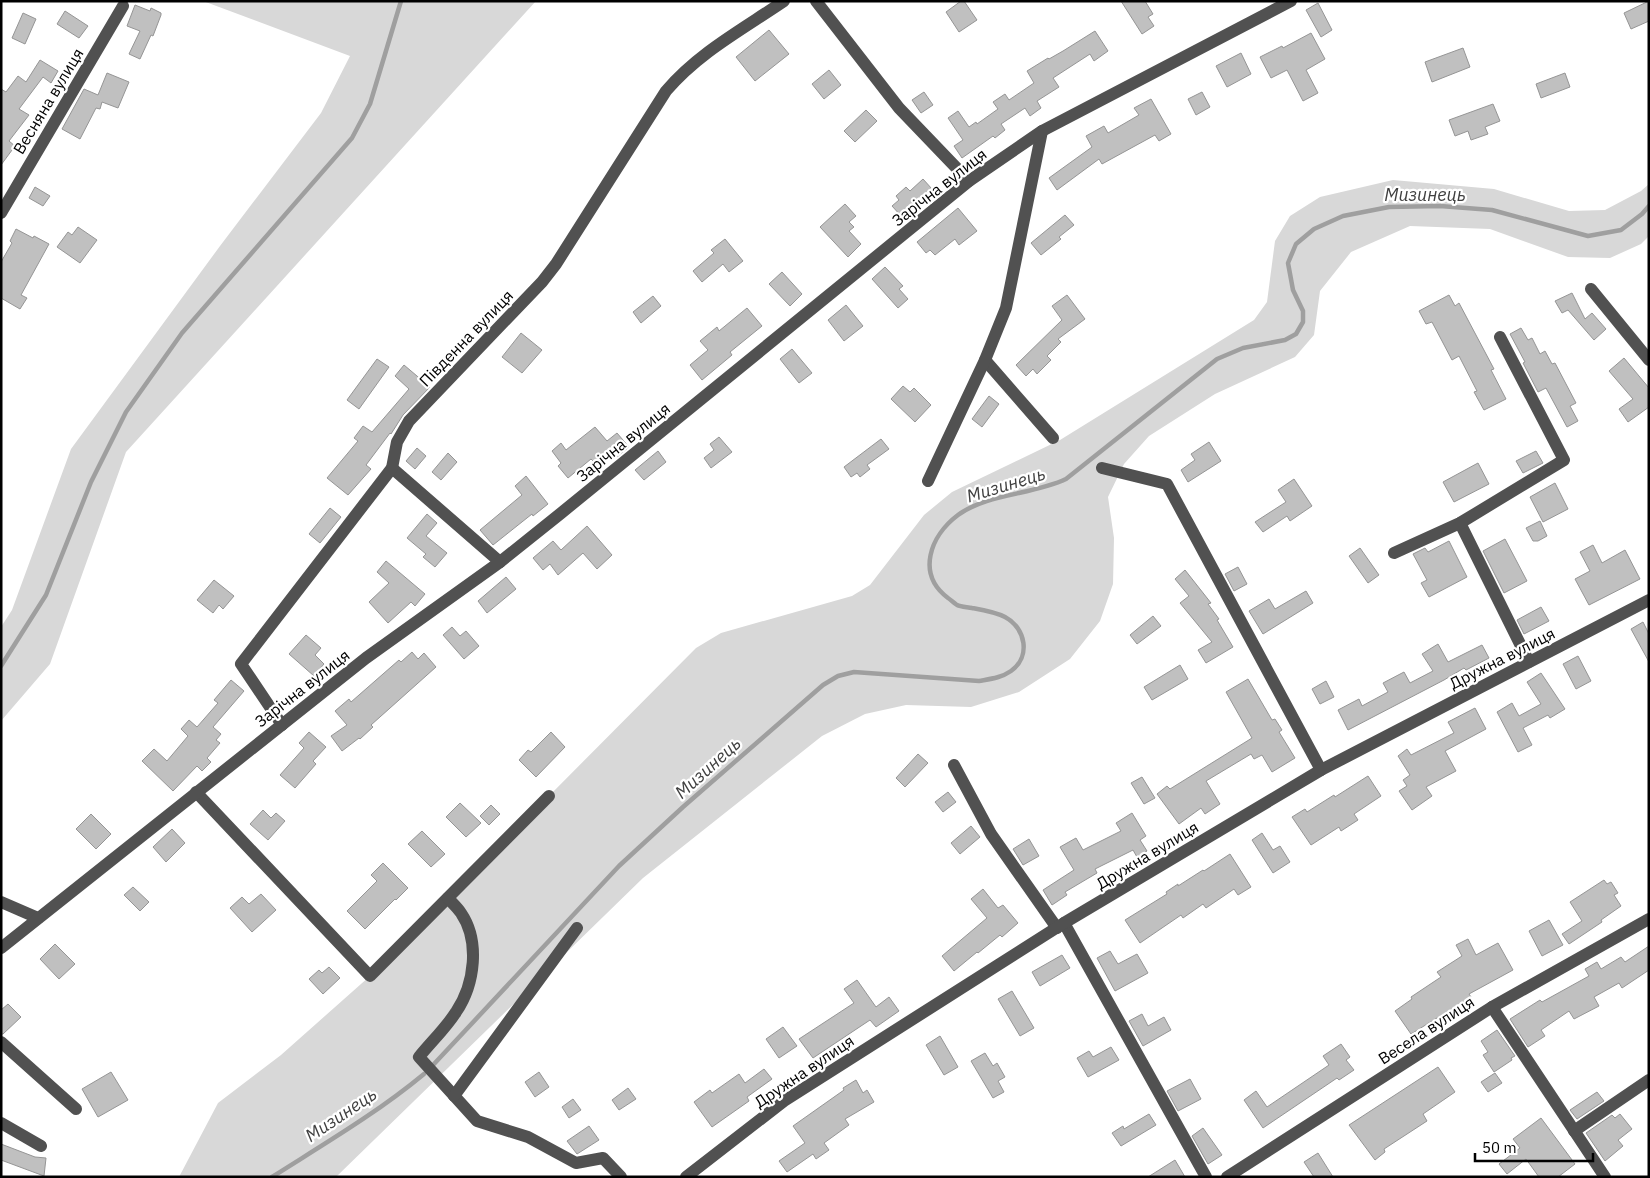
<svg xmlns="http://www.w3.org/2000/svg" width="1650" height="1178" viewBox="0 0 1650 1178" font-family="'IBM Plex Sans',sans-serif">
<rect width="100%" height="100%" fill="#fff"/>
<!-- green -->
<g fill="#d8d8d8">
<path d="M203,1H536L126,452L50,664L1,721V627L12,610L71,449L220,246L321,113L350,56Z"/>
<path d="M1393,180L1494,189L1569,211L1605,210L1641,191L1649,184V236L1641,244L1610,258L1568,257L1490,229L1410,226L1351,252L1320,291L1314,335L1295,357L1215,394L1149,436L1124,464L1108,497L1114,538L1113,584L1100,621L1070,659L1019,692L971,707L906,705L865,714L822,736L643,878L336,1177H179L218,1103L281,1055L370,976L696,648L721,633L852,596L870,585L924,515L952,492L1060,440L1254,320L1267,302L1275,241L1290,216L1320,197Z"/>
</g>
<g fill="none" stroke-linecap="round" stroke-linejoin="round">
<!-- stream -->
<g stroke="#9f9f9f" stroke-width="4.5">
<path d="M1,666L46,595L91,482L126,412L182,333L352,138L370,104L401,1"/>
<path d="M434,1064L619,866L683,807L823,685L838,676L854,672L979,681C990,679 1001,678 1011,671C1031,657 1026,628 1005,617C995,612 983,610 972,608C968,607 961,607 957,605C954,603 951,600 948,598C916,574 930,536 958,515C988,493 1033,495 1066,479L1217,359L1243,348L1285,340L1296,334L1303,322V311L1293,290L1288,263L1296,244L1314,229L1343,216L1389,207L1440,206L1492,210L1588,236L1621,230L1642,214L1649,206"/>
<path d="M272,1177C324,1144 377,1113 424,1074"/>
</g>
</g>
<!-- building -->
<g fill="#c0c0c0" stroke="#959595">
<path d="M961,1H964L977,20L959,32L946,12Z"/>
<path d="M1121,1H1145L1153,14L1148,17L1154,26L1142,34Z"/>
<path d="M1649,1V21L1631,29L1624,13Z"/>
<path d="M1318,3L1332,30L1321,37L1306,10Z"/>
<path d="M135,5L150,11L151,8L161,13V15L153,36L151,35L140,59L129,54L140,31L127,26Z"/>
<path d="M65,11L88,26L79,38L57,24Z"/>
<path d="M23,13L36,19L25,44L12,38Z"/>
<path d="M769,30L789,54L755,81L736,57Z"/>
<path d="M1095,31L1108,51L1094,61L1090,54L1053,78L1059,87L1037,101L1041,108L1030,116L1025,108L1001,124L1005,130L995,138L993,136L962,158L954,146L963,140L948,118L958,111L969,127L976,122L977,124L998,109L993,102L1005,94L1009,100L1034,83L1027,71L1048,58L1049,59L1063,51Z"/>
<path d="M1311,33L1325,59L1306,70L1318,93L1303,101L1287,70L1271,78L1260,57L1282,46L1283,48Z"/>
<path d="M1463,48L1470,67L1432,82L1425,62Z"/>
<path d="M1241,53L1251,74L1227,87L1216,66Z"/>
<path d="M40,60L58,71L51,83L43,77L19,109L29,115L9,141L15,146L1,165V89L6,92L18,76L26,82Z"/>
<path d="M829,70L841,85L824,99L812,84Z"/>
<path d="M107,73L129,82L118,108L102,102L100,109L96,108L80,139L62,129L84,89L98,95Z"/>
<path d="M1565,73L1570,87L1541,98L1536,84Z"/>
<path d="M924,92L933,105L921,113L912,100Z"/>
<path d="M1202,92L1210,107L1196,115L1188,99Z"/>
<path d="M1151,99L1171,134L1159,141L1155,135L1102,164L1099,159L1057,190L1049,178L1092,147L1086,136L1104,126L1108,133L1139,115L1134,108Z"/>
<path d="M1493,104L1500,121L1485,127L1488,134L1471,140L1468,131L1455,136L1449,120Z"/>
<path d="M866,110L877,121L855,142L844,131Z"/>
<path d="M923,179L932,189L902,217L892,206L899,200L896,196L906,187L910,191Z"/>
<path d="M35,187L50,196L43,206L29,198Z"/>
<path d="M845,204L856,216L849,222L854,227L849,231L861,244L848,257L820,227Z"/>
<path d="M958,208L977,231L959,245L955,239L935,255L930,250L926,253L917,242Z"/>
<path d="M1065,215L1074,225L1059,237L1061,239L1041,255L1031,243Z"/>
<path d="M78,227L97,240L80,263L57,247L68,232L72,235Z"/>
<path d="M16,229L33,238L34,236L49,244L21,295L27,298L20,309L1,298V262L12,243L10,241Z"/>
<path d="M725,239L743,261L729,272L723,264L702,282L693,271L714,253L711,250Z"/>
<path d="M885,267L903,286L899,289L908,299L898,308L872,279Z"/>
<path d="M782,272L802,294L790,306L769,284Z"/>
<path d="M1572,293L1585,319L1592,313L1606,329L1594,340L1568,310L1562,313L1555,301Z"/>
<path d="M1067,295L1085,319L1058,339L1061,342L1047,356L1051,360L1037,374L1033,369L1026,376L1016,365L1062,320L1052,306Z"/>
<path d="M1449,295L1455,306L1459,303L1494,369L1491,370L1506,399L1484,410L1474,392L1477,391L1459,356L1452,360L1432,322L1426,324L1419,311Z"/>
<path d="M653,296L661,306L641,323L633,312Z"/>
<path d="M846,305L863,326L844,341L828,320Z"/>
<path d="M747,308L762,326L730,352L732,355L702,380L690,365L708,350L700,341L717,327L719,331Z"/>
<path d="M1521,328L1528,340L1532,338L1540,354L1545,351L1552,364L1555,363L1576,403L1570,406L1578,421L1567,427L1546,388L1538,392L1523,363L1525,362L1510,334Z"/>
<path d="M521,333L542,350L522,373L502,357Z"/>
<path d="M792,349L812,373L799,383L780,359Z"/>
<path d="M1624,358L1649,388V407L1628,422L1619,409L1633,399L1609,371Z"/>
<path d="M377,359L389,367L359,409L347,400Z"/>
<path d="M404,365L430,387L403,415L391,434L390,433L366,465L371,469L348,495L327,478L358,441L354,438L363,426L372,432L409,389L395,376Z"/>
<path d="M903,386L910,392L914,388L931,405L915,422L891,399Z"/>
<path d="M989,396L999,404L982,427L972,419Z"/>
<path d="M595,427L607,441L617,433L629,447L617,457L612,451L596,464L591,459L568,478L558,466L561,463L552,451L561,443L566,450Z"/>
<path d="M719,437L732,452L711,468L704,458L714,450L710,444Z"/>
<path d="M881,439L889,449L867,465L870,469L860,477L857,473L851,477L844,467Z"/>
<path d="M1209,442L1221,461L1188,482L1181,470L1195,460L1191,454Z"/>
<path d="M417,448L426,456L415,469L406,461Z"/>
<path d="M658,451L666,462L644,480L635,470Z"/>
<path d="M1536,451L1543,463L1523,473L1516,461Z"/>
<path d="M448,453L457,462L441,480L432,472Z"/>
<path d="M1478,463L1489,484L1454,502L1443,482Z"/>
<path d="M526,476L548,504L533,516L532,514L493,545L480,530L522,495L515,486Z"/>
<path d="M1294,479L1312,506L1290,521L1287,516L1263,532L1255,522L1286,502L1278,490Z"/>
<path d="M1555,483L1568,509L1543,522L1530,497Z"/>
<path d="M330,508L341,517L320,543L309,534Z"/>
<path d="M427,514L437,523L426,536L447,553L435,567L423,557L426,554L407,538Z"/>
<path d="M1540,521L1547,536L1538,541H1533L1526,528Z"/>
<path d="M587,526L612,555L597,569L583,553L558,575L550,564L543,570L533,558L553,541L561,550Z"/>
<path d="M1505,539L1527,581L1504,593L1483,551Z"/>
<path d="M1449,541L1467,577L1429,597L1421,583L1427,580L1413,554L1425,548L1428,552Z"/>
<path d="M1593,545L1602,563L1625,550L1640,579L1589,605L1575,579L1590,571L1580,552Z"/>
<path d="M1360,548L1379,575L1368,583L1349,556Z"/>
<path d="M386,561L425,594L415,606L411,602L388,623L369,602L389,583L377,572Z"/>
<path d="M1238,567L1247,584L1234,591L1225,574Z"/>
<path d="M1185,570L1211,603L1208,604L1219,619L1217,620L1233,647L1206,663L1198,650L1212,642L1180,603L1189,596L1175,579Z"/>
<path d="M506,577L516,589L487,613L478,601Z"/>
<path d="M214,580L234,596L223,609L219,605L213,613L197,600Z"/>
<path d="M1306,591L1313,603L1263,634L1249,611L1269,599L1275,609Z"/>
<path d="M1541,607L1549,621L1524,634L1517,620Z"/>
<path d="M1153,616L1161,626L1137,644L1130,635Z"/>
<path d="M1643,622L1649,634V662L1631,629Z"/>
<path d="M452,627L460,636L466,631L479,646L464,659L443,635Z"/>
<path d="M306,635L321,648L315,655L324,664L314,676L289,654Z"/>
<path d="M1438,644L1448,662L1482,645L1489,658L1466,670L1464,668L1444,680L1348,730L1338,710L1359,699L1362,706L1388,692L1383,683L1404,672L1410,683L1433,671L1422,654Z"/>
<path d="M412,652L418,659L424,653L436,667L371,725L373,727L360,739L359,738L342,751L331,736L347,725L335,711L349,699L351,702L399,660L401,662Z"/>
<path d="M1578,656L1591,681L1576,689L1563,664Z"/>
<path d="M1180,665L1188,679L1152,700L1144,687Z"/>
<path d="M1541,673L1565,709L1550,718L1548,715L1523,728L1532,745L1518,752L1497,712L1512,703L1519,716L1541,704L1527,682Z"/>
<path d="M1248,679L1272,720L1275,719L1282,730L1279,732L1295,758L1272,772L1262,755L1254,759L1251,754L1206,781L1220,804L1205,814L1201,808L1179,824L1157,794L1167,786L1170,789L1252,738L1226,692Z"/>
<path d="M231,680L244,691L213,727L221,734L216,740L220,743L207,758L211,762L202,771L197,766L173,791L142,761L154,749L167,761L188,736L181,729L189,720L197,727L218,703L214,700Z"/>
<path d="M1326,681L1334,697L1320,704L1312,689Z"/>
<path d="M1475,708L1486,729L1445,751L1456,771L1426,787L1432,796L1412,810L1399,791L1407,786L1403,780L1410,775L1398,756L1407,749L1411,755L1454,733L1448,722Z"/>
<path d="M309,732L326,747L313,761L316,764L295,788L280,775L304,748L299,743Z"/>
<path d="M551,732L565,747L536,777L519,760L528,750L531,752Z"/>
<path d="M918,754L928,763L905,787L896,778Z"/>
<path d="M1368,776L1381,796L1354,814L1358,820L1341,831L1339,827L1311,845L1292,817L1305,809L1307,812L1334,795L1335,797Z"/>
<path d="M1142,777L1155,798L1144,804L1131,783Z"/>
<path d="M948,792L956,802L943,812L935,802Z"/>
<path d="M460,803L481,823L466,837L446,817Z"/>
<path d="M491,805L500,814L489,825L480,816Z"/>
<path d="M263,810L271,818L276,813L285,821L268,840L250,824Z"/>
<path d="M1132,813L1146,836L1140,840L1147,851L1137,857L1133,850L1095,869L1097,873L1065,892L1067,895L1052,905L1043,890L1074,870L1060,847L1076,838L1083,850L1121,831L1116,823Z"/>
<path d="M91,814L111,834L96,849L76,829Z"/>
<path d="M971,826L980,837L960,854L951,843Z"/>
<path d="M172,829L185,843L166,862L153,847Z"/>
<path d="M422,831L445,854L431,867L408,844Z"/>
<path d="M1262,833L1273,850L1280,846L1290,862L1273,873L1252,840Z"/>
<path d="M1029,839L1039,856L1023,865L1013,849Z"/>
<path d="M1230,854L1251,887L1238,895L1234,889L1206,908L1203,904L1183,918L1181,915L1140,943L1125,920L1167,894L1166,892L1178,884V886L1203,870L1204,871Z"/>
<path d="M383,863L408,888L396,900L395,899L365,929L347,911L377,881L371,875Z"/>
<path d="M1604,880L1607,884L1611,882L1618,893L1614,895L1621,906L1601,920L1602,922L1569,944L1562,934L1582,921L1570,902Z"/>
<path d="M133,887L149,902L140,911L124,895Z"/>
<path d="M983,889L998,908L1003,905L1018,923L1002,937L1000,935L978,953L977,952L954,971L942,956L987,918L971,899Z"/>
<path d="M261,894L276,910L252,932L230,908L242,897L249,904Z"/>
<path d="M1549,920L1563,945L1542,956L1529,931Z"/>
<path d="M1468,939L1476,955L1498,943L1513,970L1469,994L1471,997L1411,1034L1395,1011L1412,999L1411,997L1441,977L1437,972L1462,956L1456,945Z"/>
<path d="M55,944L75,964L59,979L40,959Z"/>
<path d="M1649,946V970L1622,988L1619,983L1594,997L1599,1006L1574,1019L1569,1011L1541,1030L1545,1036L1528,1047L1510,1019L1540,1000L1542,1002L1589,976L1585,969L1597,962L1601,969L1621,957L1625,962Z"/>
<path d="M1110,951L1118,964L1137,954L1148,973L1115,991L1097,958Z"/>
<path d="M1062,955L1070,968L1040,986L1032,972Z"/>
<path d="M329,967L340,978L323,994L309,979L319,970L322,973Z"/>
<path d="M857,980L876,1007L889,997L899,1011L876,1027L870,1020L813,1058L799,1039L854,1003L844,989Z"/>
<path d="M1012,991L1034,1028L1020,1036L998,999Z"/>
<path d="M8,1004L21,1017L3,1034H1V1010Z"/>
<path d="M1142,1014L1148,1026L1164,1017L1171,1030L1143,1046L1129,1021Z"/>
<path d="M783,1027L797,1046L779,1058L766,1039Z"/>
<path d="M1497,1030L1515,1056L1511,1058L1512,1060L1494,1072L1483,1055L1488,1052L1481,1041Z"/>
<path d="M940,1036L958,1067L944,1075L926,1045Z"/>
<path d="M1341,1044L1350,1057L1346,1060L1354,1070L1339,1080L1337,1078L1263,1128L1244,1100L1256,1091L1267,1107L1329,1065L1323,1056Z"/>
<path d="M1111,1047L1119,1060L1088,1077L1077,1058L1089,1051L1093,1057Z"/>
<path d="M985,1053L993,1066L997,1063L1005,1077L998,1081L1004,1092L993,1098L971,1061Z"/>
<path d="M1438,1067L1455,1092L1423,1114L1427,1121L1384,1149L1385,1152L1375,1160L1349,1125Z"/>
<path d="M764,1069L772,1079L747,1097L749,1101L712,1127L694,1102L710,1090L712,1093L739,1074L745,1083Z"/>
<path d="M111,1072L128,1100L98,1117L82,1089Z"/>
<path d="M539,1072L549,1087L535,1097L525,1082Z"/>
<path d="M1495,1073L1502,1083L1488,1092L1481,1082Z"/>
<path d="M1190,1079L1201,1099L1178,1111L1167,1091Z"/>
<path d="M856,1080L863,1093L867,1090L874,1102L845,1119L849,1125L824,1143L829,1150L816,1159L813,1154L787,1172L779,1161L805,1143L793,1126L844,1090L843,1088Z"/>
<path d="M628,1088L636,1099L619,1110L612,1100Z"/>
<path d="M1597,1092L1604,1101L1577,1119L1570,1110Z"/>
<path d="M573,1099L581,1110L569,1118L562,1107Z"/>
<path d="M1149,1114L1156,1125L1121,1146L1112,1133L1123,1126L1124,1129Z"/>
<path d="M1620,1114L1632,1129L1618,1140L1623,1146L1605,1161L1586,1133L1612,1115L1615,1118Z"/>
<path d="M1541,1118L1575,1164L1558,1177H1539L1526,1159L1507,1174L1499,1164L1520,1148L1513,1139Z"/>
<path d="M589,1126L599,1140L577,1154L567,1141Z"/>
<path d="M1203,1128L1222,1155L1208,1164L1192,1136Z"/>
<path d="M1,1144L35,1157L46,1158L44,1176L1,1160Z"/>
<path d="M1318,1153L1333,1177H1314L1304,1162Z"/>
<path d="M1175,1160L1185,1177H1148Z"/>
</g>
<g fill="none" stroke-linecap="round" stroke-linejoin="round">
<!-- minor -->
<g stroke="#515151" stroke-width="12">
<path d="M816,1L899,108L969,181"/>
<path d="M1,213L123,6"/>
<path d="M1591,289L1649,360"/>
<path d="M985,360L1053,438"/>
<path d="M392,468L500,562"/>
<path d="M1102,468L1167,484L1321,770"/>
<path d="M928,481L985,360L1006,308L1042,131"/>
<path d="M1460,523L1529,662"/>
<path d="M1394,553L1460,523L1564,460L1500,337"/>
<path d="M282,725L241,664L392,468L397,442L409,421L542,282L556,264L666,91C698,53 743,29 784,1"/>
<path d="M954,765L991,834L1057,928"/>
<path d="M196,792L370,976L549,796"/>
<path d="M448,898C452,903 457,907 461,913C480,941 475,984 456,1012C446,1028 431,1042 419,1057L477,1121L528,1137L576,1163L603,1158L621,1177"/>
<path d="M1,902L38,918"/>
<path d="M1064,923L1206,1177"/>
<path d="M1,948L366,658L500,562L560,514L969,181L1042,131L1291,1"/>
<path d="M1492,1007L1605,1177"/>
<path d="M1,1042L76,1109"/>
<path d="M454,1096L577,928"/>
<path d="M1,1123L41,1146"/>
<path d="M1574,1131L1649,1080"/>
<path d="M686,1177L784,1101L1064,923L1321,770L1649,600"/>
<path d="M1227,1177L1492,1007L1649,919"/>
</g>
</g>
<g text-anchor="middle" stroke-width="4.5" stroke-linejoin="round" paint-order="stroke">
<!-- street labels -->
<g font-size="16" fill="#000" stroke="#fff">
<text transform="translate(48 101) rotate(-59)" y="6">Весняна вулиця</text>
<text transform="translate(939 187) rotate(-38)" y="6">Зарічна вулиця</text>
<text transform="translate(466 338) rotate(-46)" y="6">Південна вулиця</text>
<text transform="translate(623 442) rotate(-39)" y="6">Зарічна вулиця</text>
<text transform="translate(1502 658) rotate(-27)" y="6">Дружна вулиця</text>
<text transform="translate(302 688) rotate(-38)" y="6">Зарічна вулиця</text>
<text transform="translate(1147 855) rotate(-31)" y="6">Дружна вулиця</text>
<text transform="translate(1426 1030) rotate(-33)" y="6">Весела вулиця</text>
<text transform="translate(804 1071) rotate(-34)" y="6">Дружна вулиця</text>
</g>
<!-- water labels -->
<g font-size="18" font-style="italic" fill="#404040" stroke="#fff">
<text x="1425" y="201">Мизинець</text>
<text transform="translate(1006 485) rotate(-17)" y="6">Мизинець</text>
<text transform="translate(708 768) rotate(-42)" y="6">Мизинець</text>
<text transform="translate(341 1115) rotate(-34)" y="6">Мизинець</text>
</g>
</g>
<!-- border -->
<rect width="1650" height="1178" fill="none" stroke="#000000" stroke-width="5"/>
<!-- scale -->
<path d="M1475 1153v8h118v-8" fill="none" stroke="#000000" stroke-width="2.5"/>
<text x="1482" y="1153" font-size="15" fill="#000000" stroke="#ffffff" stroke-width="4" paint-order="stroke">50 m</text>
</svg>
